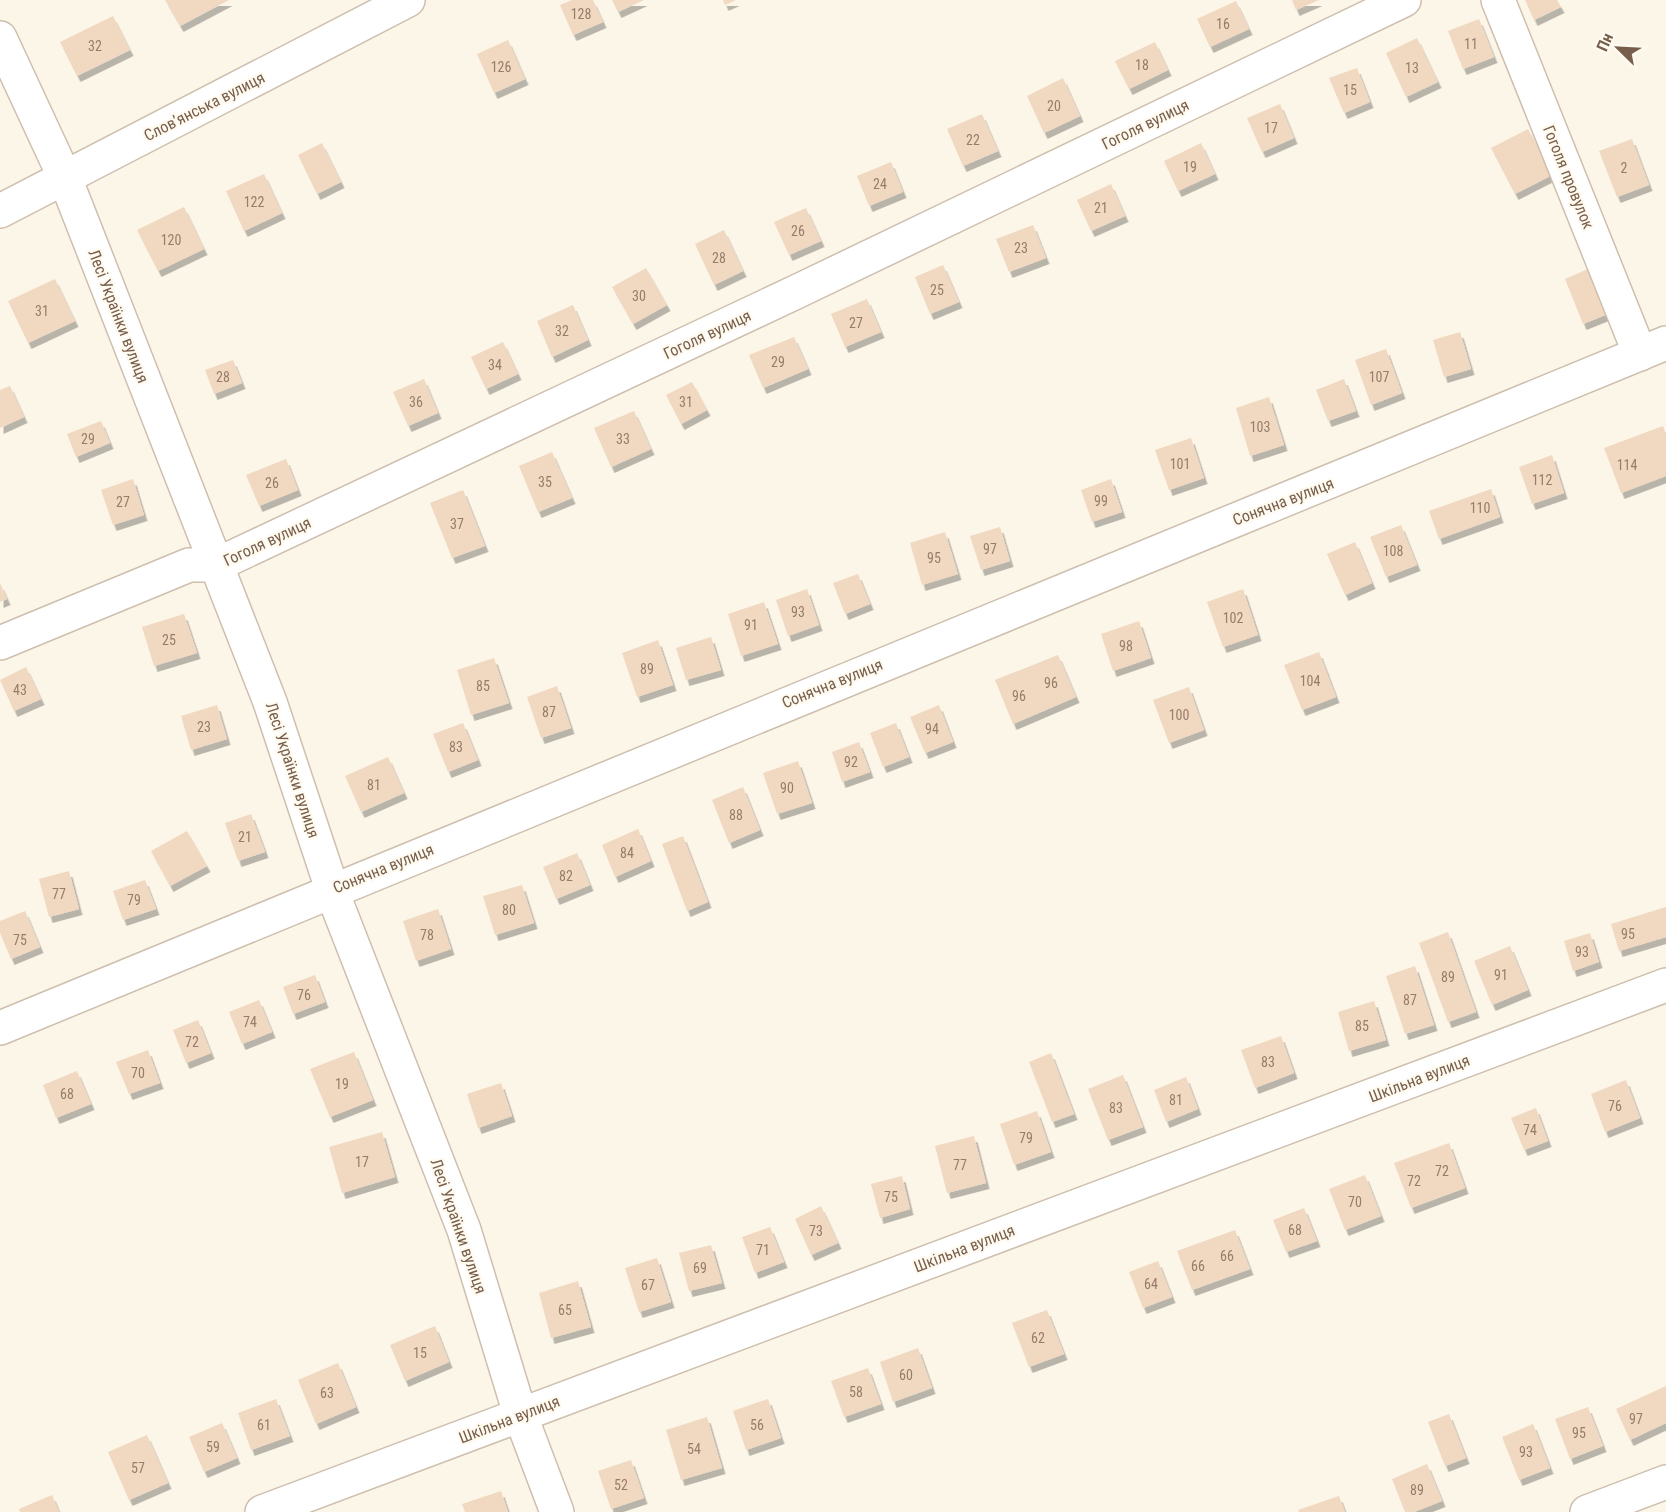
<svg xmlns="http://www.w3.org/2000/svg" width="1666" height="1512" viewBox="0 0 1666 1512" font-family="'Roboto Condensed',sans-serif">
<defs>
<filter id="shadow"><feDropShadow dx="3.5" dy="6" stdDeviation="0" flood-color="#0004"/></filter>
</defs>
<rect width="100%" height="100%" fill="#fcf6e8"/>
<!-- building -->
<g fill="#f1d8c0" filter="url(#shadow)">
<path d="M165,0H229L180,26Z"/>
<path d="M572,0H593L603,22L573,35L560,5Z"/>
<path d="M612,0H644L618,12Z"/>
<path d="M723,0H736L725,5Z"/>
<path d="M1292,0H1319L1296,10Z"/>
<path d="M1525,0H1557L1561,7L1534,20Z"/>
<path d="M1236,1L1249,29L1210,47L1197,19Z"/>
<path d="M113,16L130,50L77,76L60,42Z"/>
<path d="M1479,19L1494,57L1463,69L1448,31Z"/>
<path d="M1417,38L1438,82L1406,97L1386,53Z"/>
<path d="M508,40L525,79L494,93L477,54Z"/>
<path d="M1155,42L1168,70L1129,89L1115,61Z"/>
<path d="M1357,68L1370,102L1344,113L1329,78Z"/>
<path d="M1063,78L1080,116L1044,133L1027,96Z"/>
<path d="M1280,104L1294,138L1262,152L1247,118Z"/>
<path d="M982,114L998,151L963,166L947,129Z"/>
<path d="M1528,129L1552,175L1515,194L1491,148Z"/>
<path d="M1632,139L1649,185L1617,197L1599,151Z"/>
<path d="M322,143L341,182L317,194L298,155Z"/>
<path d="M1201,143L1215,174L1178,191L1164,161Z"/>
<path d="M891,162L903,192L869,206L857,176Z"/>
<path d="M264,174L282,213L244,231L226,191Z"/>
<path d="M1111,184L1125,216L1091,231L1077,200Z"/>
<path d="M184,207L204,249L158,271L137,230Z"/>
<path d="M806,208L821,241L789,255L774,222Z"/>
<path d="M1033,225L1046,258L1009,272L996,239Z"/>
<path d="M724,230L743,271L714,285L695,244Z"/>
<path d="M943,265L959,302L930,314L915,277Z"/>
<path d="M646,268L667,305L633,324L612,287Z"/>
<path d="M1590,268L1608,314L1583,324L1565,279Z"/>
<path d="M55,279L75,321L28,343L8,301Z"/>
<path d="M867,299L881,332L845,347L831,314Z"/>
<path d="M573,305L588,340L552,357L537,321Z"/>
<path d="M1460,332L1471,369L1444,377L1433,340Z"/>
<path d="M794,337L808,369L763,388L749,355Z"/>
<path d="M503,342L518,374L486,389L471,357Z"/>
<path d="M1386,349L1402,393L1371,405L1355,360Z"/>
<path d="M233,360L242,383L214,394L205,370Z"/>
<path d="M424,379L438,413L408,426L393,392Z"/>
<path d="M1344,379L1356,411L1328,421L1316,390Z"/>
<path d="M692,382L707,410L681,424L666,395Z"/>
<path d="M10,386L24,417L0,428V390Z"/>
<path d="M1269,397L1284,445L1250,456L1236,408Z"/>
<path d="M634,411L651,449L611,467L594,428Z"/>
<path d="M101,421L110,443L76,457L67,434Z"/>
<path d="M1663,426L1666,435V476L1621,493L1604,448Z"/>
<path d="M1191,438L1204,478L1169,490L1155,450Z"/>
<path d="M552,452L572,498L538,512L519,466Z"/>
<path d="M1552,455L1564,493L1532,504L1519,467Z"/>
<path d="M286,459L298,490L259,506L246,475Z"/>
<path d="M133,479L144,515L113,525L101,490Z"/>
<path d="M1111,479L1122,512L1092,522L1081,490Z"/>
<path d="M1491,489L1500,517L1439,539L1429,511Z"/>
<path d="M463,490L485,546L452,558L430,503Z"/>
<path d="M1401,525L1417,565L1386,577L1370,537Z"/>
<path d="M1000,527L1010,561L981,570L970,536Z"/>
<path d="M945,532L958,574L922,585L910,543Z"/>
<path d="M1355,542L1372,583L1345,595L1327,554Z"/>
<path d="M858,574L870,604L845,614L833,583Z"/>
<path d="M0,583L7,599L0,602Z"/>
<path d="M807,589L819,625L788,636L776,600Z"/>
<path d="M1243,589L1258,635L1223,647L1207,602Z"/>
<path d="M764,602L778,644L741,656L728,614Z"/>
<path d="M184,614L197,653L154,666L142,627Z"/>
<path d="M1139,621L1151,658L1113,671L1101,634Z"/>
<path d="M711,637L721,670L686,680L676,648Z"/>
<path d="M658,640L673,685L637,697L622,653Z"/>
<path d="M1319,652L1336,697L1302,710L1284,665Z"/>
<path d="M1058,655L1076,697L1013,724L995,680Z"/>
<path d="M494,658L509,703L471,715L457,670Z"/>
<path d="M26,667L41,699L14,711L0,680Z"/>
<path d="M557,686L571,728L541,738L527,697Z"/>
<path d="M1189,687L1204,730L1169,743L1153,700Z"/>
<path d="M217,705L227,739L191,750L181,716Z"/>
<path d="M939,705L953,742L925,753L910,717Z"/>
<path d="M463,723L478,760L448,772L433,734Z"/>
<path d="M896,723L909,757L883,767L870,733Z"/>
<path d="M859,742L870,772L842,782L832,752Z"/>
<path d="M388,757L404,793L361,812L345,776Z"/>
<path d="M798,761L812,803L777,814L763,773Z"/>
<path d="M743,787L760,830L729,843L712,800Z"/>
<path d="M251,814L265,852L238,861L225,823Z"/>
<path d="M638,829L651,861L615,877L602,845Z"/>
<path d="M187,831L207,866L170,886L151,851Z"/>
<path d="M683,836L708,902L687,911L662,844Z"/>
<path d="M577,853L590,885L556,899L543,867Z"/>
<path d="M69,871L79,909L49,917L39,879Z"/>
<path d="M145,880L156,909L123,920L113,891Z"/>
<path d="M522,885L534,923L495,935L483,896Z"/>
<path d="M1666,907V937L1619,951L1611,924Z"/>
<path d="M438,909L451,949L416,961L403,921Z"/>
<path d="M25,911L40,947L11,959L0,933V921Z"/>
<path d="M1448,932L1476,1012L1448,1022L1419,943Z"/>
<path d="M1590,933L1599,962L1573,971L1564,941Z"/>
<path d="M1510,946L1528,990L1492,1005L1474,961Z"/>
<path d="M1415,966L1434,1025L1405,1034L1386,976Z"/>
<path d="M315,975L325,1002L293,1014L283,987Z"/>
<path d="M259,1000L272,1032L242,1044L229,1012Z"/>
<path d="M1374,1001L1386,1040L1349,1051L1338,1012Z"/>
<path d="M198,1020L211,1053L186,1063L173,1030Z"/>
<path d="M1281,1036L1294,1073L1255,1088L1241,1050Z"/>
<path d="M148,1050L160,1083L129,1094L116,1062Z"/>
<path d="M354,1052L373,1100L330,1117L310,1069Z"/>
<path d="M1051,1053L1074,1114L1052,1122L1029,1062Z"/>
<path d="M77,1071L91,1104L56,1118L43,1085Z"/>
<path d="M1123,1075L1143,1127L1108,1140L1088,1089Z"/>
<path d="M1186,1077L1198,1109L1166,1122L1154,1090Z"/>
<path d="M1626,1080L1640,1118L1605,1132L1591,1094Z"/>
<path d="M501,1083L512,1116L478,1128L467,1094Z"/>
<path d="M1536,1108L1548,1141L1524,1150L1511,1118Z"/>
<path d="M1037,1111L1051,1152L1014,1165L1000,1124Z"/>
<path d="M382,1132L395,1177L342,1193L329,1147Z"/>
<path d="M974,1136L986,1183L947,1193L935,1146Z"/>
<path d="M1449,1143L1465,1188L1411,1208L1394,1163Z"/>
<path d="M1365,1175L1381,1216L1345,1230L1329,1189Z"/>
<path d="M902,1176L910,1209L880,1218L871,1184Z"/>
<path d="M821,1206L838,1243L811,1255L795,1219Z"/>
<path d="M1304,1208L1317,1241L1286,1252L1273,1220Z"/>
<path d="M770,1227L784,1262L755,1273L742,1237Z"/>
<path d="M1235,1230L1250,1269L1192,1290L1177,1251Z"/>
<path d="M711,1245L722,1283L689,1291L679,1253Z"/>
<path d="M657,1258L671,1302L639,1312L625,1268Z"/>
<path d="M1158,1261L1172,1297L1143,1308L1129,1272Z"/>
<path d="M578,1281L591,1327L551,1338L539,1293Z"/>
<path d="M1047,1310L1064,1354L1029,1367L1012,1323Z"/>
<path d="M435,1326L449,1362L405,1381L390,1345Z"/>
<path d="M918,1348L932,1388L893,1402L880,1362Z"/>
<path d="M338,1363L356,1407L316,1424L298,1380Z"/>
<path d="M868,1368L881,1404L844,1417L831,1381Z"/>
<path d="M1666,1386V1423L1630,1440L1616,1409Z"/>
<path d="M276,1399L290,1436L251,1450L238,1413Z"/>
<path d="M768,1399L781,1438L746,1450L733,1411Z"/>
<path d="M1588,1407L1603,1446L1570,1459L1555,1419Z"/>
<path d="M1449,1414L1466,1458L1445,1466L1428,1422Z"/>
<path d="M707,1417L722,1468L681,1480L666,1430Z"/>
<path d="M222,1423L237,1458L204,1472L189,1437Z"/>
<path d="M1533,1424L1550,1468L1519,1480L1502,1437Z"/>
<path d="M147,1435L168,1483L129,1500L108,1452Z"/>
<path d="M631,1460L644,1498L611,1509L598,1471Z"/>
<path d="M1427,1464L1442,1501L1414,1512H1405L1392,1479Z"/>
<path d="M501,1491L508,1512H465L462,1504Z"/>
<path d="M52,1495L59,1512H20L19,1509Z"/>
<path d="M1339,1496L1345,1512H1299L1298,1510Z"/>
</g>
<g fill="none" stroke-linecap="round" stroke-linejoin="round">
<!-- minor casing -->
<g stroke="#cebfae" stroke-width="36">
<g id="minor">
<path d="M1498,0L1640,354"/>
<path d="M0,38L65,178L270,702L338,907L464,1230L520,1414L557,1512"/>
<path d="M0,211L408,0"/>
<path d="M0,643L189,565H216L796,292L1404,0"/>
<path d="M0,1028C554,797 1110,570 1666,343"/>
<path d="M262,1512L1666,985"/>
<path d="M1587,1512L1666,1482"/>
</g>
</g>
<!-- minor -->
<use href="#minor" stroke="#fff" stroke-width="33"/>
</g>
<g text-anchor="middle" stroke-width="4.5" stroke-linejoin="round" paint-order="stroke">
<!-- number labels -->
<g font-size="14" fill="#967c69">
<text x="581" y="19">128</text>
<text x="1223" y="29">16</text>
<text x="1471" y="49">11</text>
<text x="95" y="51">32</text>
<text x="1142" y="70">18</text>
<text x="501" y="72">126</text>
<text x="1412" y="73">13</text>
<text x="1350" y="95">15</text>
<text x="1054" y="111">20</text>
<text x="1271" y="133">17</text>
<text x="973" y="145">22</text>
<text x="1190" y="172">19</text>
<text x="1624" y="173">2</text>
<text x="880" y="189">24</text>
<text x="254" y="207">122</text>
<text x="1101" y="213">21</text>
<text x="798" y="236">26</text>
<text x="171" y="245">120</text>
<text x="1021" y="253">23</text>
<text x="719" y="263">28</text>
<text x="937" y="295">25</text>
<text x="639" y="301">30</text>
<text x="42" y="316">31</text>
<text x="856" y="328">27</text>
<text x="562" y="336">32</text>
<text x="778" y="367">29</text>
<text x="495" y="370">34</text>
<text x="223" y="382">28</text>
<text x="1379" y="382">107</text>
<text x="416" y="407">36</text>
<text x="686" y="407">31</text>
<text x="1260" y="432">103</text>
<text x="88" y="444">29</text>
<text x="623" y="444">33</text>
<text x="1180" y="469">101</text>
<text x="1627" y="470">114</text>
<text x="1542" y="485">112</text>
<text x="545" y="487">35</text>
<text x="272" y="488">26</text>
<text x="1101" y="506">99</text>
<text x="123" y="507">27</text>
<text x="1480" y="513">110</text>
<text x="457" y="529">37</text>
<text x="990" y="554">97</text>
<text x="1393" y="556">108</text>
<text x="934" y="563">95</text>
<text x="798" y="617">93</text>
<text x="1233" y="623">102</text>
<text x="751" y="630">91</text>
<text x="169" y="645">25</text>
<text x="1126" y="651">98</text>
<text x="647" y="674">89</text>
<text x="1310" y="686">104</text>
<text x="1051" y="688">96</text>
<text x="483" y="691">85</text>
<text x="20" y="695">43</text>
<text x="1019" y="701">96</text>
<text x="549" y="717">87</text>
<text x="1179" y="720">100</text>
<text x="204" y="732">23</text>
<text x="932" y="734">94</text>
<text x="456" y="752">83</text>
<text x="851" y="767">92</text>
<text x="374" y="790">81</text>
<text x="787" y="793">90</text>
<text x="736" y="820">88</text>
<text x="245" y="842">21</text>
<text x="627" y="858">84</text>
<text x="566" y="881">82</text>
<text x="59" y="899">77</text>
<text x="134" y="905">79</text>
<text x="509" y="915">80</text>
<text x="1628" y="939">95</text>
<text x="427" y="940">78</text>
<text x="20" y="945">75</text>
<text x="1582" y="957">93</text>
<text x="1501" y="980">91</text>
<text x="1448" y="982">89</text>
<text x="304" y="1000">76</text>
<text x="1410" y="1005">87</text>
<text x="250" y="1027">74</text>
<text x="1362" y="1031">85</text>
<text x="192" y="1047">72</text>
<text x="1268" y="1067">83</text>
<text x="138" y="1078">70</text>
<text x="342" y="1089">19</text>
<text x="67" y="1099">68</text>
<text x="1176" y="1105">81</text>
<text x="1615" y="1111">76</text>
<text x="1116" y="1113">83</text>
<text x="1530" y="1135">74</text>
<text x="1026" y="1143">79</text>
<text x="362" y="1167">17</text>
<text x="960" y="1170">77</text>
<text x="1442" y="1176">72</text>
<text x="1414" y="1186">72</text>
<text x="891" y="1202">75</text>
<text x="1355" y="1207">70</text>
<text x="1295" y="1235">68</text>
<text x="816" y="1236">73</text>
<text x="763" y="1255">71</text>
<text x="1227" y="1261">66</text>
<text x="1198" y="1271">66</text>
<text x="700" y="1273">69</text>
<text x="1151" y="1289">64</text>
<text x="648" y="1290">67</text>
<text x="565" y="1315">65</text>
<text x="1038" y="1343">62</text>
<text x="420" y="1358">15</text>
<text x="906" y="1380">60</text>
<text x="856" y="1397">58</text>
<text x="327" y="1398">63</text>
<text x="1636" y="1424">97</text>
<text x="264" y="1430">61</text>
<text x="757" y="1430">56</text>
<text x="1579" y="1438">95</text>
<text x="213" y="1452">59</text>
<text x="694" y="1454">54</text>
<text x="1526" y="1457">93</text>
<text x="138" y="1473">57</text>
<text x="621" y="1490">52</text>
<text x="1417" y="1495">89</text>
</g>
<!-- street labels -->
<g font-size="16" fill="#775e4c" stroke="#fffaef">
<text transform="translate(204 106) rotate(-27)" y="6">Слов’янська вулиця</text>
<text transform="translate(1145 124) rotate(-26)" y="6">Гоголя вулиця</text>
<text transform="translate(1569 177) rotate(68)" y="6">Гоголя провулок</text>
<text transform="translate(119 316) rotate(69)" y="6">Лесі Українки вулиця</text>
<text transform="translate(707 334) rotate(-25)" y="6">Гоголя вулиця</text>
<text transform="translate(1283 501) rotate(-21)" y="6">Сонячна вулиця</text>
<text transform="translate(267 541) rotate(-25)" y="6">Гоголя вулиця</text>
<text transform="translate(832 683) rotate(-22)" y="6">Сонячна вулиця</text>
<text transform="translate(293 770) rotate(72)" y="6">Лесі Українки вулиця</text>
<text transform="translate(383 868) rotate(-22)" y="6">Сонячна вулиця</text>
<text transform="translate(1419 1078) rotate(-21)" y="6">Шкільна вулиця</text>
<text transform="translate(459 1226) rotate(71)" y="6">Лесі Українки вулиця</text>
<text transform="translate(964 1248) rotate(-21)" y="6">Шкільна вулиця</text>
<text transform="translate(509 1419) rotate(-21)" y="6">Шкільна вулиця</text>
</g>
</g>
<!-- north arrow -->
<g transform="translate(1618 48) rotate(294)" stroke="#fffaef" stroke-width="4.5" paint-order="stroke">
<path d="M0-4.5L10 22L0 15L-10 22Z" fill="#775e4c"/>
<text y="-9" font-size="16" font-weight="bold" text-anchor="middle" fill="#775e4c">Пн</text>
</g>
</svg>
